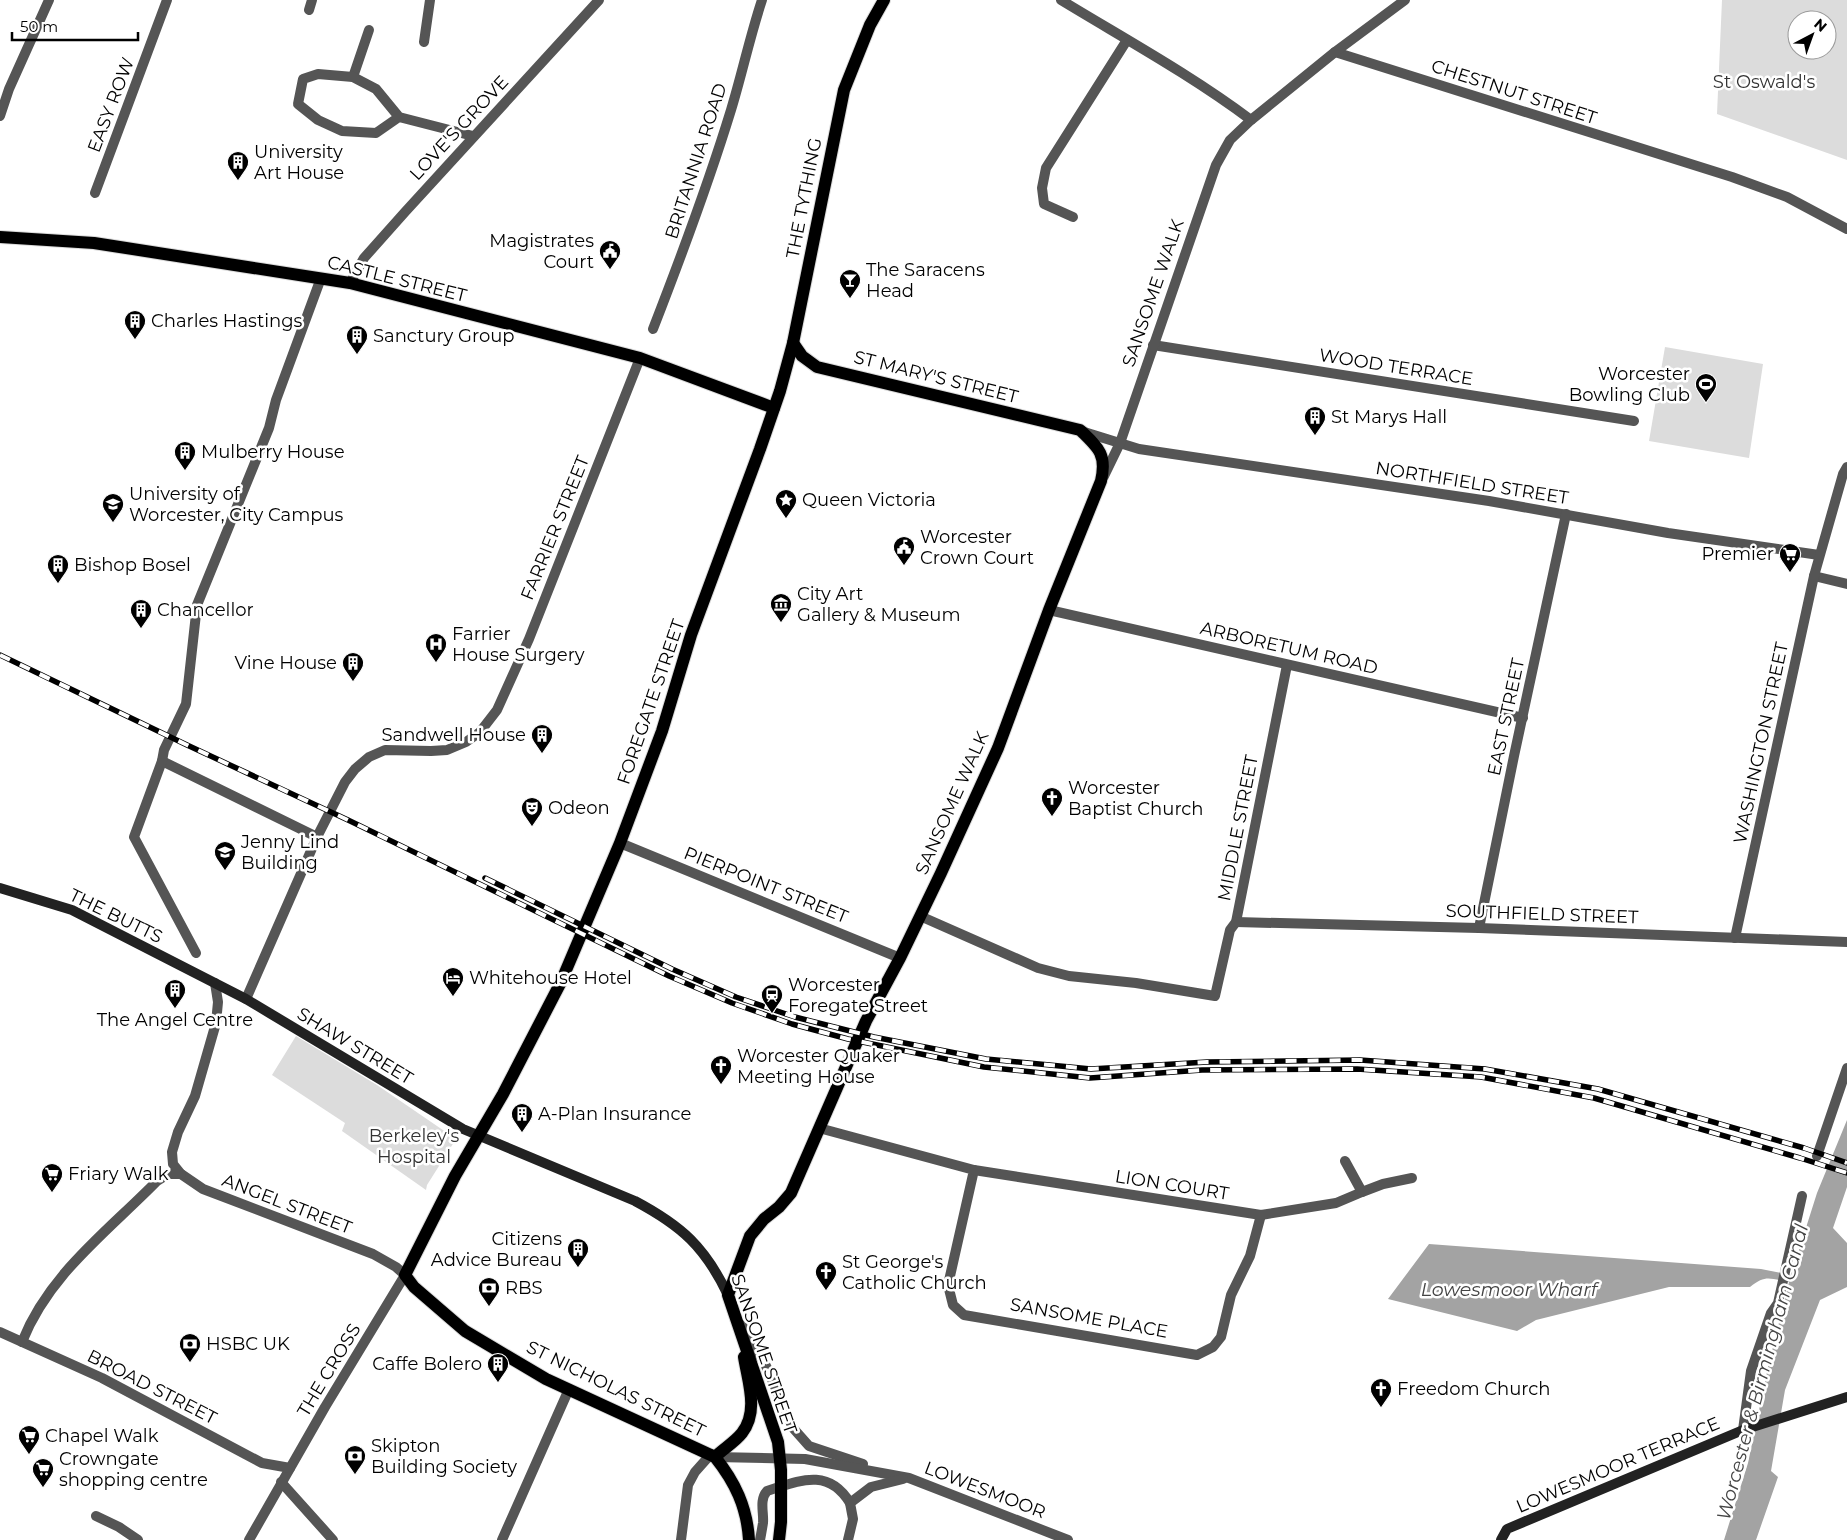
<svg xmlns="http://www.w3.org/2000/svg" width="1847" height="1540" viewBox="0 0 1847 1540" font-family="Montserrat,sans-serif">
<rect width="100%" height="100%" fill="#fff"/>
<!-- green -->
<g fill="#dcdcdc" fill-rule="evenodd">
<path d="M1722,0H1847V160L1717,114ZM1797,20H1827V50H1797Z"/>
<path d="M1665,347L1763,364L1749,458L1649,441Z"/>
<path d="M296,1036L377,1085L456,1139L427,1185L426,1190L342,1131L345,1123L272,1075Z"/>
</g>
<!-- water -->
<path fill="#a3a3a3" d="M1847,1120V1187L1833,1228L1847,1243V1287L1820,1300L1785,1390L1771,1471L1778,1477L1756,1540H1724L1748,1463L1768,1367L1789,1282C1770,1279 1766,1274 1750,1287H1669L1536,1320L1517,1331L1388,1299L1429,1244L1761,1269L1791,1275L1817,1193Z"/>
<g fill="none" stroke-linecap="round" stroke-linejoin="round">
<!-- primary casing -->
<g stroke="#dbdbdb" stroke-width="14">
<g id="primary">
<path d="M0,237L94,243L350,283L640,358L774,408"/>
<path d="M715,1457C723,1449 735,1442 742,1433C759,1411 748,1382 744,1357"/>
<path d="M749,1540C747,1507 735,1482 715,1457L546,1379L465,1331L414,1287L405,1275L455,1176L503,1094L561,982L620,843L662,731L691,635L760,449L780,391L793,343L844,90L870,25L884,0"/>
<path d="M779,1540L781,1522V1470L778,1442L728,1295L750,1236L764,1219L779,1207L791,1193L866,1021L900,958L941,873L998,748L1049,610L1101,481C1107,455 1099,448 1080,430L817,367L802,356L793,343"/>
</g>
</g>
<!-- street -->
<g stroke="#555" stroke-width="10">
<path d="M1061,0C1125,39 1191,75 1251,120"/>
<path d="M309,10L312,0"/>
<path d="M424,42L430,0"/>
<path d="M1335,52L1732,177L1787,197L1847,229"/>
<path d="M353,77L369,30"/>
<path d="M0,116L9,89L49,0"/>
<path d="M399,117L376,89L353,77L318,74L303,79L298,104L318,120L342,131L376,133L399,117L473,136"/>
<path d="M95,193L167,0"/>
<path d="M1073,217L1044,204L1042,188L1046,168L1127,40"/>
<path d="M350,283L364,258L405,212L599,0"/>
<path d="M653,329C681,257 708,185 731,110C742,74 750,36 762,0"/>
<path d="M1153,345L1634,421"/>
<path d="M1081,431L1139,449L1489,501L1668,533L1819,555"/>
<path d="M1104,476L1120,443L1216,165L1230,140L1251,120L1335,52L1405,0"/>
<path d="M1814,576L1847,584"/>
<path d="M1049,610L1523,718"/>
<path d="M162,761L317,837"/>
<path d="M620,843L900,958"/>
<path d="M920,916L1038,968L1069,976L1136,983L1215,996L1230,930L1236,922L1287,665"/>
<path d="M1236,922L1479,928L1847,942"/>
<path d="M1479,928L1514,756L1566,514"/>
<path d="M1735,938L1814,576L1843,474L1847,467"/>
<path d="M196,953L134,837L162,761L164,750L186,704L197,605L269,428L276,400L321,278"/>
<path d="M215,983L218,1002L216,1023L195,1096L178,1132L172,1152L173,1164L181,1174L203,1189L373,1254L396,1267L405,1275L325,1407L249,1540"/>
<path d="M246,999L317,837L345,782L355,769L369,757L385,750L431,751L447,750L466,742L480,732L497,710L529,639L640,358"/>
<path d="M819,1128L974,1170L948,1285L953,1305L964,1315L1197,1355L1213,1347L1221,1337L1231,1295L1250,1256L1261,1215"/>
<path d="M1817,1156L1847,1068"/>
<path d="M974,1170L1261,1215L1336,1203L1362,1192L1345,1161"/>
<path d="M1362,1192L1383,1184L1412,1178"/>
<path d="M742,1325L766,1366L793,1428L809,1446L863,1464"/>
<path d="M0,1332L102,1378L262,1463L290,1468"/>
<path d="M22,1342C49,1274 107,1232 157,1181L168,1174H181"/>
<path d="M1743,1430L1751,1371L1771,1313L1778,1303L1802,1196"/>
<path d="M715,1457L805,1459L909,1478L1068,1540"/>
<path d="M281,1482L333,1540"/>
<path d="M96,1516L119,1527L138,1540"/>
<path d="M502,1540L569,1389"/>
<path d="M681,1540L688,1485L695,1472L711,1454"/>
<path d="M760,1540C761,1535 762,1529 763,1523C764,1513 759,1500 767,1491C799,1481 828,1467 850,1503"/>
<path d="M848,1540L853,1519L850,1503L871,1487L903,1479"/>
</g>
<!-- secondary -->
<g stroke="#222" stroke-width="10">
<path d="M0,888L72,910L246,999L463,1129L635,1201C682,1226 705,1247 728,1295"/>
<path d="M1501,1540L1507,1529L1743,1430L1847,1397"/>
</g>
<!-- primary -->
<use href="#primary" stroke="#000" stroke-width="12"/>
<!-- rail casing -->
<g stroke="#000" stroke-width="5.5">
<g id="rail">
<path d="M0,655L187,745L348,820L669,976L732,1003L792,1024L848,1039L984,1067L1090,1078L1202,1070L1357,1069L1481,1077L1594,1098L1800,1158L1847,1173"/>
<path d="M485,878L672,969L736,997L795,1017L874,1037L986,1059L1091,1069L1207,1062L1360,1060L1485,1069L1598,1089L1804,1148L1847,1163"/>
</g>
</g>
<!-- rail -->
<use href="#rail" stroke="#fff" stroke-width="4" stroke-dasharray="11" stroke-linecap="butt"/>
</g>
<!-- icons -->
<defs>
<g id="building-pin" transform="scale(1.125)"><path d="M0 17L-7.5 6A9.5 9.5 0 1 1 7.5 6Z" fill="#000" stroke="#fff"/><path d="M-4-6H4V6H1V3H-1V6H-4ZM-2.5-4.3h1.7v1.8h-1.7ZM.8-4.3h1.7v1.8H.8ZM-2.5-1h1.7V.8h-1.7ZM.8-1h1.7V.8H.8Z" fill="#fff"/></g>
<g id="civic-pin" transform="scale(1.125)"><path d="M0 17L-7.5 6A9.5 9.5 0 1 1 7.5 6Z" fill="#000" stroke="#fff"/><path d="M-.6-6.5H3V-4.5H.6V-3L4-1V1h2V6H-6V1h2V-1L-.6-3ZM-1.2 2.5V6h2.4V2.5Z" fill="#fff"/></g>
<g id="bar-pin" transform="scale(1.125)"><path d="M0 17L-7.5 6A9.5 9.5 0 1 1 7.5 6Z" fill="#000" stroke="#fff"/><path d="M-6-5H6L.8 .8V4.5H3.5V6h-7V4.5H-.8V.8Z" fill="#fff"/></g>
<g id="stadium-pin" transform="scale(1.125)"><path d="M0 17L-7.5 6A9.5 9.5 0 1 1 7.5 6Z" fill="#000" stroke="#fff"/><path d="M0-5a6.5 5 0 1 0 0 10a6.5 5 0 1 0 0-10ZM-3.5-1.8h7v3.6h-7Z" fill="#fff"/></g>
<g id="sight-pin" transform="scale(1.125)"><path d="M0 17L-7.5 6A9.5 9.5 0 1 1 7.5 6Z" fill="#000" stroke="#fff"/><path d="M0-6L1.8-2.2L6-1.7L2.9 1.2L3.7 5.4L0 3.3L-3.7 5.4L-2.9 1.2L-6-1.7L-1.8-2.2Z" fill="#fff"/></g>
<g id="university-pin" transform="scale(1.125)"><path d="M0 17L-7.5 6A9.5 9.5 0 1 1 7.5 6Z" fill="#000" stroke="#fff"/><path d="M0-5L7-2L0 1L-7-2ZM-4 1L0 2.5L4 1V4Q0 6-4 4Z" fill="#fff"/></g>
<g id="supermarket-pin" transform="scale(1.125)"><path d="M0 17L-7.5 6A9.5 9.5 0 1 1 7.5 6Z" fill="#000" stroke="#fff"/><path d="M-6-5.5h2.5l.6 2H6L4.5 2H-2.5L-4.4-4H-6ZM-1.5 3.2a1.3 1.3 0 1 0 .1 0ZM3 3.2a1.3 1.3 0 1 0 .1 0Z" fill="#fff"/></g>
<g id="museum-pin" transform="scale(1.125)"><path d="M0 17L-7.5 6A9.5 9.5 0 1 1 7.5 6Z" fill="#000" stroke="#fff"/><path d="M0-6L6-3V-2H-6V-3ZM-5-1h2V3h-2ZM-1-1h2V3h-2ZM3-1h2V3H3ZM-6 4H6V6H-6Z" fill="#fff"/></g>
<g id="hospital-pin" transform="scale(1.125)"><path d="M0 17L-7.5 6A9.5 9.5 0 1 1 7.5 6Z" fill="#000" stroke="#fff"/><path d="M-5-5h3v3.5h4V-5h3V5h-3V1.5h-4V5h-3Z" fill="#fff"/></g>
<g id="church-pin" transform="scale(1.125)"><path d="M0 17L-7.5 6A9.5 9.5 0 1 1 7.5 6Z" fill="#000" stroke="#fff"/><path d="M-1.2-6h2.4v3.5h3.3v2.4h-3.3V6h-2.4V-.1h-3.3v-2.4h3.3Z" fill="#fff"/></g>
<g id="theatre-pin" transform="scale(1.125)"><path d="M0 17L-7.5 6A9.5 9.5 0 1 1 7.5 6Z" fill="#000" stroke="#fff"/><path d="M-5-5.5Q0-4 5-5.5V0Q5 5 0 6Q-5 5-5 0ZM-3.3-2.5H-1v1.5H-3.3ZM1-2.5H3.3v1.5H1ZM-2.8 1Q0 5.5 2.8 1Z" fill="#fff"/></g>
<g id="hotel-pin" transform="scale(1.125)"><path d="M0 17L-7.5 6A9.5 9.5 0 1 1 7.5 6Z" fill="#000" stroke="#fff"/><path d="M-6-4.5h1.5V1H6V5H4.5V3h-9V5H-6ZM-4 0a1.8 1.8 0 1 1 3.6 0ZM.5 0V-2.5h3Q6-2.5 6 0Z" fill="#fff"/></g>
<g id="station-pin" transform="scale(1.125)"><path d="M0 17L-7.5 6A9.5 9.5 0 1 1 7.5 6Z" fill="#000" stroke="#fff"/><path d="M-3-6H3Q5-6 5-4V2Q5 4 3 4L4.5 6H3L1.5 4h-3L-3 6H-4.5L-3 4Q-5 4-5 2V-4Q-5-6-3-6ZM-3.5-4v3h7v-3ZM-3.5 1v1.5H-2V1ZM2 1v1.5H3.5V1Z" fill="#fff"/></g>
<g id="bank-pin" transform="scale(1.125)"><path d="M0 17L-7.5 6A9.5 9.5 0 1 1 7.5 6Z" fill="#000" stroke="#fff"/><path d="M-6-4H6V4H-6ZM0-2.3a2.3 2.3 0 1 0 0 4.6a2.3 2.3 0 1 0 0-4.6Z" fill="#fff"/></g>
</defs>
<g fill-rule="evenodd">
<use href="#building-pin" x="238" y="162"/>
<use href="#civic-pin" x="610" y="251"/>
<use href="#bar-pin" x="850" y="280"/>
<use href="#building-pin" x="135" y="321"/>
<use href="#building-pin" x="357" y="336"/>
<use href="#stadium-pin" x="1706" y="384"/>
<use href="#building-pin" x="1315" y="417"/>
<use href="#building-pin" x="185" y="452"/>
<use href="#sight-pin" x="786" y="500"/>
<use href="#university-pin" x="113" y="504"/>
<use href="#civic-pin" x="904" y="547"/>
<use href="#supermarket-pin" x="1790" y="554"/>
<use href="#building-pin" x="58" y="565"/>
<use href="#museum-pin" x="781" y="604"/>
<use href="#building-pin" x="141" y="610"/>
<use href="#hospital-pin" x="436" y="644"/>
<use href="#building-pin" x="353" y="663"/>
<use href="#building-pin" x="542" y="735"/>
<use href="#church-pin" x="1052" y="798"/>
<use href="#theatre-pin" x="532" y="808"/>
<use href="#university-pin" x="225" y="852"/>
<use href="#hotel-pin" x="453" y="978"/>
<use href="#building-pin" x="175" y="990"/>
<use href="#station-pin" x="772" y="995"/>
<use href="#church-pin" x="721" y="1066"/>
<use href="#building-pin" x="522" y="1114"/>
<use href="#supermarket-pin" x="52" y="1174"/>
<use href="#building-pin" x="578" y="1249"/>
<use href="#church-pin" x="826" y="1272"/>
<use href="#bank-pin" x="489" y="1288"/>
<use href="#bank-pin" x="190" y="1344"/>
<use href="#building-pin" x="498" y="1364"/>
<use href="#church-pin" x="1381" y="1389"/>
<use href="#supermarket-pin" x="29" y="1436"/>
<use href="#bank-pin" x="355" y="1456"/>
<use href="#supermarket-pin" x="43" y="1469"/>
</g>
<g text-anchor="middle" stroke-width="5" stroke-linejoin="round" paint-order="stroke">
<!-- park labels -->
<g font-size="18" fill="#333" stroke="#fff">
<text x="1764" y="88">St Oswald's</text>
<text x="414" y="1142">Berkeley's<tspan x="414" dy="21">Hospital</tspan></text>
</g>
<!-- street labels -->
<g font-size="18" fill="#000" stroke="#fff">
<text transform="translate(1514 92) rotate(18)" y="6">CHESTNUT STREET</text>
<text transform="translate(111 105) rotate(-69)" y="6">EASY ROW</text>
<text transform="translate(459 128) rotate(-47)" y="6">LOVE'S GROVE</text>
<text transform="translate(696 161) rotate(-72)" y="6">BRITANNIA ROAD</text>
<text transform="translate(804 198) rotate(-79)" y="6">THE TYTHING</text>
<text transform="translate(397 279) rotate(14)" y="6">CASTLE STREET</text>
<text transform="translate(1153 293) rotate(-71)" y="6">SANSOME WALK</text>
<text transform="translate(1396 367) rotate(9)" y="6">WOOD TERRACE</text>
<text transform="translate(936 377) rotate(14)" y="6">ST MARY'S STREET</text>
<text transform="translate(1472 483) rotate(9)" y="6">NORTHFIELD STREET</text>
<text transform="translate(555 528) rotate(-68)" y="6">FARRIER STREET</text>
<text transform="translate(1289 648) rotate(13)" y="6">ARBORETUM ROAD</text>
<text transform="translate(651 702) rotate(-71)" y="6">FOREGATE STREET</text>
<text transform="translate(1506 717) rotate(-78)" y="6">EAST STREET</text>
<text transform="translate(1761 743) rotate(-78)" y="6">WASHINGTON STREET</text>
<text transform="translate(952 803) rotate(-66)" y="6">SANSOME WALK</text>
<text transform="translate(1238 828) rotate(-79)" y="6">MIDDLE STREET</text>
<text transform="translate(766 885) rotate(22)" y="6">PIERPOINT STREET</text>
<text transform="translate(1542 914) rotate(2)" y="6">SOUTHFIELD STREET</text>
<text transform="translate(116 916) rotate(26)" y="6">THE BUTTS</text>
<text transform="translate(355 1046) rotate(31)" y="6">SHAW STREET</text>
<text transform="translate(1172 1185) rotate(9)" y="6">LION COURT</text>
<text transform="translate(287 1204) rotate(21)" y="6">ANGEL STREET</text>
<text transform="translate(1089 1318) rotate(10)" y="6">SANSOME PLACE</text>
<text transform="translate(764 1354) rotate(71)" y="6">SANSOME STREET</text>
<text transform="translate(329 1370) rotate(-59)" y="6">THE CROSS</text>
<text transform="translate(152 1387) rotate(27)" y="6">BROAD STREET</text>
<text transform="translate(616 1389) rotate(26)" y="6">ST NICHOLAS STREET</text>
<text transform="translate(1618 1465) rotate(-23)" y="6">LOWESMOOR TERRACE</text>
<text transform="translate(985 1490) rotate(21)" y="6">LOWESMOOR</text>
</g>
<!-- poi labels -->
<g font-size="18" fill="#000" stroke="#fff" text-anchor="start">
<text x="254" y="158">University<tspan x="254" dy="21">Art House</tspan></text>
<text x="594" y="247" text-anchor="end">Magistrates<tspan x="594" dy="21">Court</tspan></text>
<text x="866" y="276">The Saracens<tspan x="866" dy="21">Head</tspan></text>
<text x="151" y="327">Charles Hastings</text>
<text x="373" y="342">Sanctury Group</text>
<text x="1690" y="380" text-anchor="end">Worcester<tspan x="1690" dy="21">Bowling Club</tspan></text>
<text x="1331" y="423">St Marys Hall</text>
<text x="201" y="458">Mulberry House</text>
<text x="129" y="500">University of<tspan x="129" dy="21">Worcester, City Campus</tspan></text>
<text x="802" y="506">Queen Victoria</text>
<text x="920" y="543">Worcester<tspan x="920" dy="21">Crown Court</tspan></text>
<text x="1774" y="560" text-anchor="end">Premier</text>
<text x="74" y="571">Bishop Bosel</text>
<text x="797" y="600">City Art<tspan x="797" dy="21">Gallery &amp; Museum</tspan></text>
<text x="157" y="616">Chancellor</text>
<text x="452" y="640">Farrier<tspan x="452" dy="21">House Surgery</tspan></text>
<text x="337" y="669" text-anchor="end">Vine House</text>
<text x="526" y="741" text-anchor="end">Sandwell House</text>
<text x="1068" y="794">Worcester<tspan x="1068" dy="21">Baptist Church</tspan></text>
<text x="548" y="814">Odeon</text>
<text x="241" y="848">Jenny Lind<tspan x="241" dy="21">Building</tspan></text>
<text x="469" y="984">Whitehouse Hotel</text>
<text x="788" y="991">Worcester<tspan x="788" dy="21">Foregate Street</tspan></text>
<text x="175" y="1026" text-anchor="middle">The Angel Centre</text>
<text x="737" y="1062">Worcester Quaker<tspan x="737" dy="21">Meeting House</tspan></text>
<text x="538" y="1120">A-Plan Insurance</text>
<text x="68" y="1180">Friary Walk</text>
<text x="562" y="1245" text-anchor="end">Citizens<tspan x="562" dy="21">Advice Bureau</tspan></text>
<text x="842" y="1268">St George's<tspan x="842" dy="21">Catholic Church</tspan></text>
<text x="505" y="1294">RBS</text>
<text x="206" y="1350">HSBC UK</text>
<text x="482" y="1370" text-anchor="end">Caffe Bolero</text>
<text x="1397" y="1395">Freedom Church</text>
<text x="45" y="1442">Chapel Walk</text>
<text x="371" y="1452">Skipton<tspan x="371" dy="21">Building Society</tspan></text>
<text x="59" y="1465">Crowngate<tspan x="59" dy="21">shopping centre</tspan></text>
</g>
<!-- water labels -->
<g font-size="19" font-style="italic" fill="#444" stroke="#fff">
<text x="1509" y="1296">Lowesmoor Wharf</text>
<text transform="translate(1762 1372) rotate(-75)" y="7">Worcester &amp; Birmingham Canal</text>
</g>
</g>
<!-- north arrow -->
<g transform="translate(1812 35) rotate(41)"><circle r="24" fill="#ffffff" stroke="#999999"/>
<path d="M0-4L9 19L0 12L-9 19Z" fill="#000000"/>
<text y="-8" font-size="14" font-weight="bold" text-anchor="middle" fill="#000000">N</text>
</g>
<!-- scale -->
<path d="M12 32v8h126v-8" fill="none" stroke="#000000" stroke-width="2.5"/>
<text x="20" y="32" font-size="15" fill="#000000" stroke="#ffffff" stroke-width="4" paint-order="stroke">50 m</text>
</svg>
